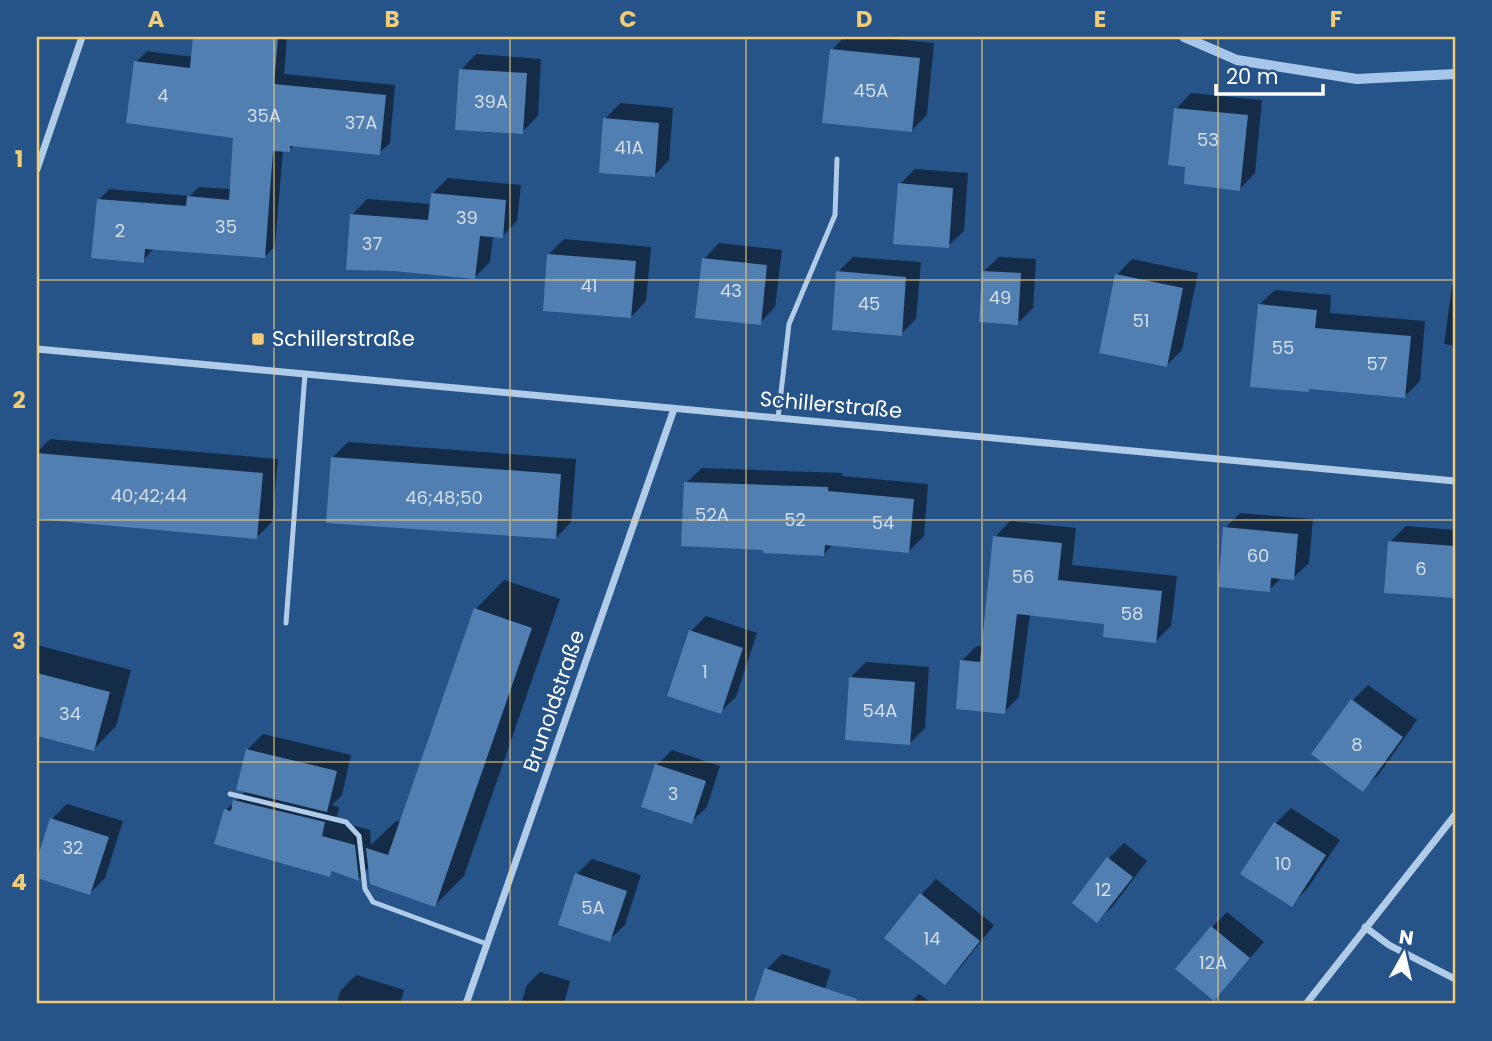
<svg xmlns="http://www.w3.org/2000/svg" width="1492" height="1041" viewBox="0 0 1492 1041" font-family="Poppins,sans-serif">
<rect width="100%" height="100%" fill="#265388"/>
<!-- shadow -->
<g fill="#0007">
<path d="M195,37H287L284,74L395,85L390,143L379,153L295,145L289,150H283L275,246L264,257L154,248L143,261L99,200L109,189L190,196L199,187L231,189L235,136L136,62L147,51L193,57Z"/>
<path d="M844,37H873L934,43L927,115L911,131L832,50Z"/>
<path d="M476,54L541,59L538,116L522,132L461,70Z"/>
<path d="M1191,93L1262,100L1255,173L1240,189L1187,165L1176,109Z"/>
<path d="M620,103L673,108L669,160L654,176L605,119Z"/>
<path d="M915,169L968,173L964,231L948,246L900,184Z"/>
<path d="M448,178L521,185L517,221L502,237L493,236L490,262L475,277L352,215L367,199L432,204V194Z"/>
<path d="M564,239L651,247L646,301L631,317L549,254Z"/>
<path d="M719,243L782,250L775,307L760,323L704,259Z"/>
<path d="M853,257L921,262L916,319L901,334L838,272Z"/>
<path d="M999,257L1036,259L1033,308L1018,323L983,272Z"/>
<path d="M1132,259L1198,273L1182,350L1167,365L1117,275Z"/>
<path d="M1455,282V346L1444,344L1452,286Z"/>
<path d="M1275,290L1331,295L1330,313L1425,321L1420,381L1405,396L1311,387L1308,390L1259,305Z"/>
<path d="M50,439L278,459L272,522L257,537L37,518V452Z"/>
<path d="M348,442L576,459L571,522L556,538L333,457Z"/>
<path d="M702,468L843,473L842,476L928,484L924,536L909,551L833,544L823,555L686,483Z"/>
<path d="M1240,513L1313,519L1309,563L1293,578L1282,577L1269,590L1225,528Z"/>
<path d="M1010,521L1076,528L1072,565L1177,576L1171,626L1156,641L1106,622L1030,614L1019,697L1004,712L961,661L977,646H983L995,537Z"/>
<path d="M1406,526L1455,530V597L1386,592L1390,542Z"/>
<path d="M504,580L560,599L464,876L435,905L370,867L358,879L334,870L330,875L226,810L246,791L247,750L263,734L351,755L342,795L332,805L339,807L336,821L370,830L371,845L396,821L401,822L476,609Z"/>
<path d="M706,616L757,633L736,697L720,712L691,631Z"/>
<path d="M37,645L131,670L116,726L94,749L37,734Z"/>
<path d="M866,662L929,667L925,728L909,744L851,677Z"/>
<path d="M1368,685L1417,720L1379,774L1363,789L1353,700Z"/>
<path d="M672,750L720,766L707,807L691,822L657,765Z"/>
<path d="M67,804L123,821L105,878L90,893L37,876V865L52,819Z"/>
<path d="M1291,808L1340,840L1307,889L1292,904L1243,873L1276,823Z"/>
<path d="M1124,843L1147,861L1113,906L1097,921L1109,858Z"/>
<path d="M592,859L641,875L625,925L609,940L577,874Z"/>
<path d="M936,879L994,925L960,968L945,983L921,895Z"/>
<path d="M1227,912L1264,942L1214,999L1212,927Z"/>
<path d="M782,954L831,970L820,1004H755L767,969Z"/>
<path d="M540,972L570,981L564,1004H521L527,985Z"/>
<path d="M356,975L404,990L400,1004H336L341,990Z"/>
<path d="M919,994L933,1004H909Z"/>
</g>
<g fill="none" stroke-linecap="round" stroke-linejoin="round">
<!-- stream -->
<path stroke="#a6c7ea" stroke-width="10" d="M1184,37L1237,60L1357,79L1455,74"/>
</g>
<!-- building -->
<g fill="#527fb1">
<path d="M193,37H278L274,84L386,95L380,155L290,146V152L273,151L265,258L145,249L144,263L91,258L97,199L186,206L187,196L229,200L233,138L126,123L134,61L190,68Z"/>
<path d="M830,49L920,58L912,132L822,123Z"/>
<path d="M459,69L527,73L523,134L455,130Z"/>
<path d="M1174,108L1248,115L1240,191L1184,184L1185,167L1168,165Z"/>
<path d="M603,118L659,123L655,177L599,173Z"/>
<path d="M898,183L953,188L949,248L893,244Z"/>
<path d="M431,193L506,200L503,238L480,236L475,279L394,271L346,270L350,214L428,220Z"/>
<path d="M547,254L636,261L631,318L543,311Z"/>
<path d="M702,258L767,265L761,325L695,318Z"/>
<path d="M836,271L906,277L902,336L832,330Z"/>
<path d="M982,271L1021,273L1018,325L979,322Z"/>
<path d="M1115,274L1183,288L1167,367L1099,353Z"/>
<path d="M1258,304L1317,310L1315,328L1411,336L1405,398L1309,389V392L1250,387Z"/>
<path d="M37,453L263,473L257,539L37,519Z"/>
<path d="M331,457L561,474L556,539L326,523Z"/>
<path d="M684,482L828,487V491L914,499L909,553L825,545L824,556L763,553V550L681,546Z"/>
<path d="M1223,527L1298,534L1294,580L1271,578L1270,592L1218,587Z"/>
<path d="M993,536L1062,543L1058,580L1162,591L1156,643L1103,637L1104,624L1017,614L1005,714L956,709L960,660L980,662Z"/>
<path d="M1388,541L1455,546V598L1384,593Z"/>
<path d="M474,608L532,628L435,907L370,884L366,848L388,855Z"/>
<path d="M689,630L743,648L721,714L667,696Z"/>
<path d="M37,673L110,692L94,751L37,736Z"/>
<path d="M849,677L915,682L910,745L845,740Z"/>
<path d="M1351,699L1403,737L1363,792L1311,754Z"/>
<path d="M246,749L337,771L327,812L236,790Z"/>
<path d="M655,764L706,781L692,824L641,807Z"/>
<path d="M233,800L325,822L322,836L355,845L359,881L332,871L330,877L214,844L224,809L231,811Z"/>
<path d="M50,818L109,837L90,895L37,878V859Z"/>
<path d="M1274,822L1326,855L1292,907L1240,874Z"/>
<path d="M1107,857L1133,877L1097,923L1072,903Z"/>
<path d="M575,873L627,891L610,942L558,925Z"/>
<path d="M920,893L980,941L945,985L884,938Z"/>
<path d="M1211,926L1250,958L1214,1001L1175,969Z"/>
<path d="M765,968L857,999L856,1004H753Z"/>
</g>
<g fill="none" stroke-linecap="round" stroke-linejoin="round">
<!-- lane -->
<g stroke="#b1cce9" stroke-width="5">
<path d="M778,418L789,324L835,215L837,159"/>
<path d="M286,623L305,374"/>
<path d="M230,794L346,822L359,836L365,889L373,902L487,944"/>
</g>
<!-- street -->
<g stroke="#b1cce9" stroke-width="7">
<path d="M37,169L82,37"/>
<path d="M37,349L1455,481"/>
<path d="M1365,927L1389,945L1455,979"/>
<path d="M466,1004L674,409"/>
<path d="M1306,1004L1455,815"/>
</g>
</g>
<!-- grid -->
<path fill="none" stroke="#f2cb76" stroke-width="2" stroke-opacity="0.55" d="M274,37V1004M510,37V1004M746,37V1004M982,37V1004M1218,37V1004M37,280H1455M37,520H1455M37,762H1455"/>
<!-- markers -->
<rect fill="#f2cb76" stroke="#265388" stroke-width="2.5" x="251" y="332" width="14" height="14" rx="3.5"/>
<g text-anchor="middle" stroke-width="5" stroke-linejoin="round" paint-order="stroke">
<!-- number labels -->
<g font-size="18" fill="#d4dfec">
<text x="871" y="97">45A</text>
<text x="163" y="102">4</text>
<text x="491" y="108">39A</text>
<text x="264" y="122">35A</text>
<text x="361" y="129">37A</text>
<text x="1208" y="146">53</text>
<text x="629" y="154">41A</text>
<text x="467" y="224">39</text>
<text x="226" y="233">35</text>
<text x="120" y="237">2</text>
<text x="372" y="250">37</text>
<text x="589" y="292">41</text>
<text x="731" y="297">43</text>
<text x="1000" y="304">49</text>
<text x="869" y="310">45</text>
<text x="1141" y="327">51</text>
<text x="1283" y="354">55</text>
<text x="1377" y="370">57</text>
<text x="149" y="502">40;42;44</text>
<text x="444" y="504">46;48;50</text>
<text x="712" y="521">52A</text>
<text x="795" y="526">52</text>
<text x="883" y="529">54</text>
<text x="1258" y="562">60</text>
<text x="1421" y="575">6</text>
<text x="1023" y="583">56</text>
<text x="1132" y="620">58</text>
<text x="705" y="678">1</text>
<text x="880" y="717">54A</text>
<text x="70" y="720">34</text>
<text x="1357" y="751">8</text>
<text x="673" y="800">3</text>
<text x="73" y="854">32</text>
<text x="1283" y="870">10</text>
<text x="1103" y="896">12</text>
<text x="593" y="914">5A</text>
<text x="932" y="945">14</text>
<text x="1213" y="969">12A</text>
</g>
<!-- poi labels -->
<g font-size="21" fill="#fff" stroke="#265388" text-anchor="start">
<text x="272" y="346">Schillerstraße</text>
</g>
<!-- street labels -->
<g font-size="21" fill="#fff" stroke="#265388">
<text transform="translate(831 405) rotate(5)" y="7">Schillerstraße</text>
<text transform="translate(554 701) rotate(-71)" y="7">Brunoldstraße</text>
</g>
</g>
<!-- border -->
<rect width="1492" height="1041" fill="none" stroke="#265388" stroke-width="77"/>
<!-- north arrow -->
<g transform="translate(1404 954) rotate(8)" stroke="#265388" stroke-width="5" paint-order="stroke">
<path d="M0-5L12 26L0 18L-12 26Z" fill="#ffffff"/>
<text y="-10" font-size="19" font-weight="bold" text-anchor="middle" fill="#ffffff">N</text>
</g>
<!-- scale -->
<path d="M1216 84v10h107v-10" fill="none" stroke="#ffffff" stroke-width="3.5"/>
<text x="1226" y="84" font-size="21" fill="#ffffff" stroke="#265388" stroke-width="5" paint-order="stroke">20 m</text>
<rect x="38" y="38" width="1416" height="964" fill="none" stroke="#f2cb76" stroke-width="2.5"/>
<g font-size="23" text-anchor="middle" font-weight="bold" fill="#f2cb76">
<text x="156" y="27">A</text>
<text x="392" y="27">B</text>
<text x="628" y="27">C</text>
<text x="864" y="27">D</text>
<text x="1100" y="27">E</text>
<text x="1336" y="27">F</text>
<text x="19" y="167">1</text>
<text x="19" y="408">2</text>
<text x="19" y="649">3</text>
<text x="19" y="890">4</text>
</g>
</svg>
